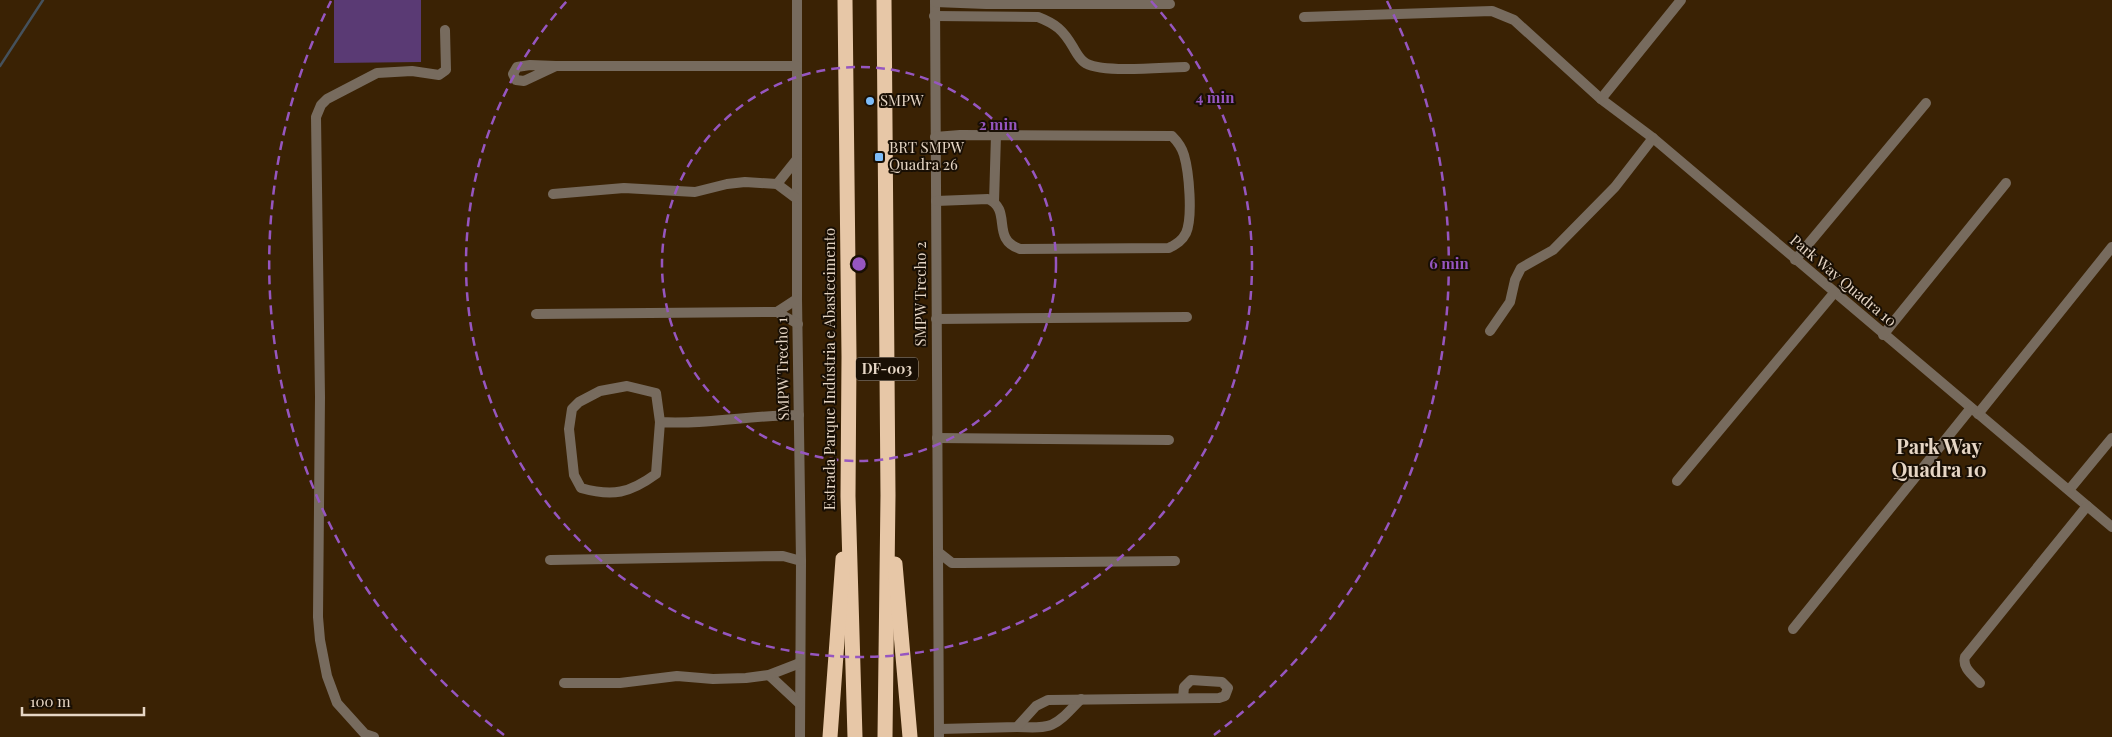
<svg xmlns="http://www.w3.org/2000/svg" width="2112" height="737" viewBox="0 0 2112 737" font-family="'Playfair Display',serif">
<rect width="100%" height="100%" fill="#3a2204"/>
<!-- green -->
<path fill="#5a3a74" d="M334,0H421V62L334,63Z"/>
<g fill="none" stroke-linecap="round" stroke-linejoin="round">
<!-- stream -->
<path stroke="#45515c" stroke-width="2.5" d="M0,66L43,0"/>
<!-- minor -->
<g stroke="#776b5e" stroke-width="10">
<path d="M797,0V299L801,561L800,737"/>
<path d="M935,0L939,737"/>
<path d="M935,2L986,4H1170"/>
<path d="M934,16L1038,17C1056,24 1063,30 1073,47C1076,52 1079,58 1084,62C1099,74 1164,67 1185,67"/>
<path d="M1304,17L1492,11L1514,20L1601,99L1653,138L2112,527"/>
<path d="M556,66L524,81L516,80L513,74L517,67L530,65L556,66H797"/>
<path d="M1601,99L1681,0"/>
<path d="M935,137L960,135L1172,136C1177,141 1182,148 1184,155C1189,172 1193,217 1186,233C1182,241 1176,244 1169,248L1020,249C990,239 1013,210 988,199L936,201"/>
<path d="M777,184L797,159"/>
<path d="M553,194L624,188L695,192L727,184L745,182L777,184L797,199"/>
<path d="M994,202L996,135"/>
<path d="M1795,260L1926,103"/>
<path d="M777,312L797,299"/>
<path d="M536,314L777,312L798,324"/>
<path d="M936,319L1187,317"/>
<path d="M1490,331L1510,302L1515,280L1521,268L1553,250L1615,187L1653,138"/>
<path d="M1883,335L2006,183"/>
<path d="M1978,414L2112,247"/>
<path d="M660,422L656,474C630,493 613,497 581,488L574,475L569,429L572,409L579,402L600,391L627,386L656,393L660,422C706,425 752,415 799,415"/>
<path d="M937,438L1169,440"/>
<path d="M1677,481L1834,293"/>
<path d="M2069,490L2112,438"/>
<path d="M938,552L952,563H962L1175,561"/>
<path d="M550,560L783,556L801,561"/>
<path d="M1793,629L1971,408"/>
<path d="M769,675L799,703"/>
<path d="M564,683H620L677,676L713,679L746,678L769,675L800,663"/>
<path d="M1980,683C1973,675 1962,668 1965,657L2087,506"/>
<path d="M1017,727C1055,729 1055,726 1081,699"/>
<path d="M940,729L1017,727L1036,706L1048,700L1219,698L1225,696L1228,688L1222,682L1191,680L1184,687L1183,698"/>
<path d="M374,737L365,734L337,703L327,676L320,640L318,617L320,397L316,117L321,105L327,99L377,73L412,71L439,75L446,70L445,30"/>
</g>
<!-- highway -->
<g stroke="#e7c7a7" stroke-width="15">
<path d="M845,0L849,357L848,496L855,737"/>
<path d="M884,0L888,495L885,737"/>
<path d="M895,564L910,737"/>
<path d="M830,737L843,559"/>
</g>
</g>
<!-- distance rings -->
<g fill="none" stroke="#9656c0" stroke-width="2.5" stroke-dasharray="9 6">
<circle cx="859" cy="264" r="197"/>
<path d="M1151 1A393 393 0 1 1 567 1"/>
<path d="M504 735A590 590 0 0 1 331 1M1387 1A590 590 0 0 1 1214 735"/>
</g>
<!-- markers -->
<g fill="#7ebdf9" stroke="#190f04" stroke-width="2">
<circle cx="870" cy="101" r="5"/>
<rect x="874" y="152" width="10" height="10" rx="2.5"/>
</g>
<g text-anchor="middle" stroke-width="4" stroke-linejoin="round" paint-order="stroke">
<!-- shield labels -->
<rect fill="#190f04" stroke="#a89a8b" stroke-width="1" x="856" y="357.5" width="62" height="23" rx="4"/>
<g font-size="14" font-weight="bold" fill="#e6d6c5">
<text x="887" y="374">DF-003</text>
</g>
<!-- poi labels -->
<g font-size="15" fill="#e6d6c5" stroke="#190f04" text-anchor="start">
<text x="880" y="106">SMPW</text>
<text x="889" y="153">BRT SMPW<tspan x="889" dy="17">Quadra 26</tspan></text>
</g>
<!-- street labels -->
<g font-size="15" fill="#e6d6c5" stroke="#190f04">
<text transform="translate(1843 281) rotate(40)" y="5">Park Way Quadra 10</text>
<text transform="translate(921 294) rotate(-90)" y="5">SMPW Trecho 2</text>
<text transform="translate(783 369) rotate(-91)" y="5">SMPW Trecho 1</text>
<text transform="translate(830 369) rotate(-90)" y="5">Estrada Parque Indústria e Abastecimento</text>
</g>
<!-- district labels -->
<g font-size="20" font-weight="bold" fill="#e6d6c5" stroke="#190f04">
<text x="1939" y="454">Park Way<tspan x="1939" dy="23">Quadra 10</tspan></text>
</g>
</g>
<circle cx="859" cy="264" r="8" fill="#9656c0" stroke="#190f04" stroke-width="2.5"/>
<g font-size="15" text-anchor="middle" font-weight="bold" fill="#9656c0" stroke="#190f04" stroke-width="4" stroke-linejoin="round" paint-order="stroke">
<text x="1215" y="103">4 min</text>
<text x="998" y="130">2 min</text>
<text x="1449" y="269">6 min</text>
</g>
<!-- scale -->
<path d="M22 707v8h122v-8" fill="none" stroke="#e6d6c5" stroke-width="2.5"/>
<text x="30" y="707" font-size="15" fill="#e6d6c5" stroke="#190f04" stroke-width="4" paint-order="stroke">100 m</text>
</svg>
